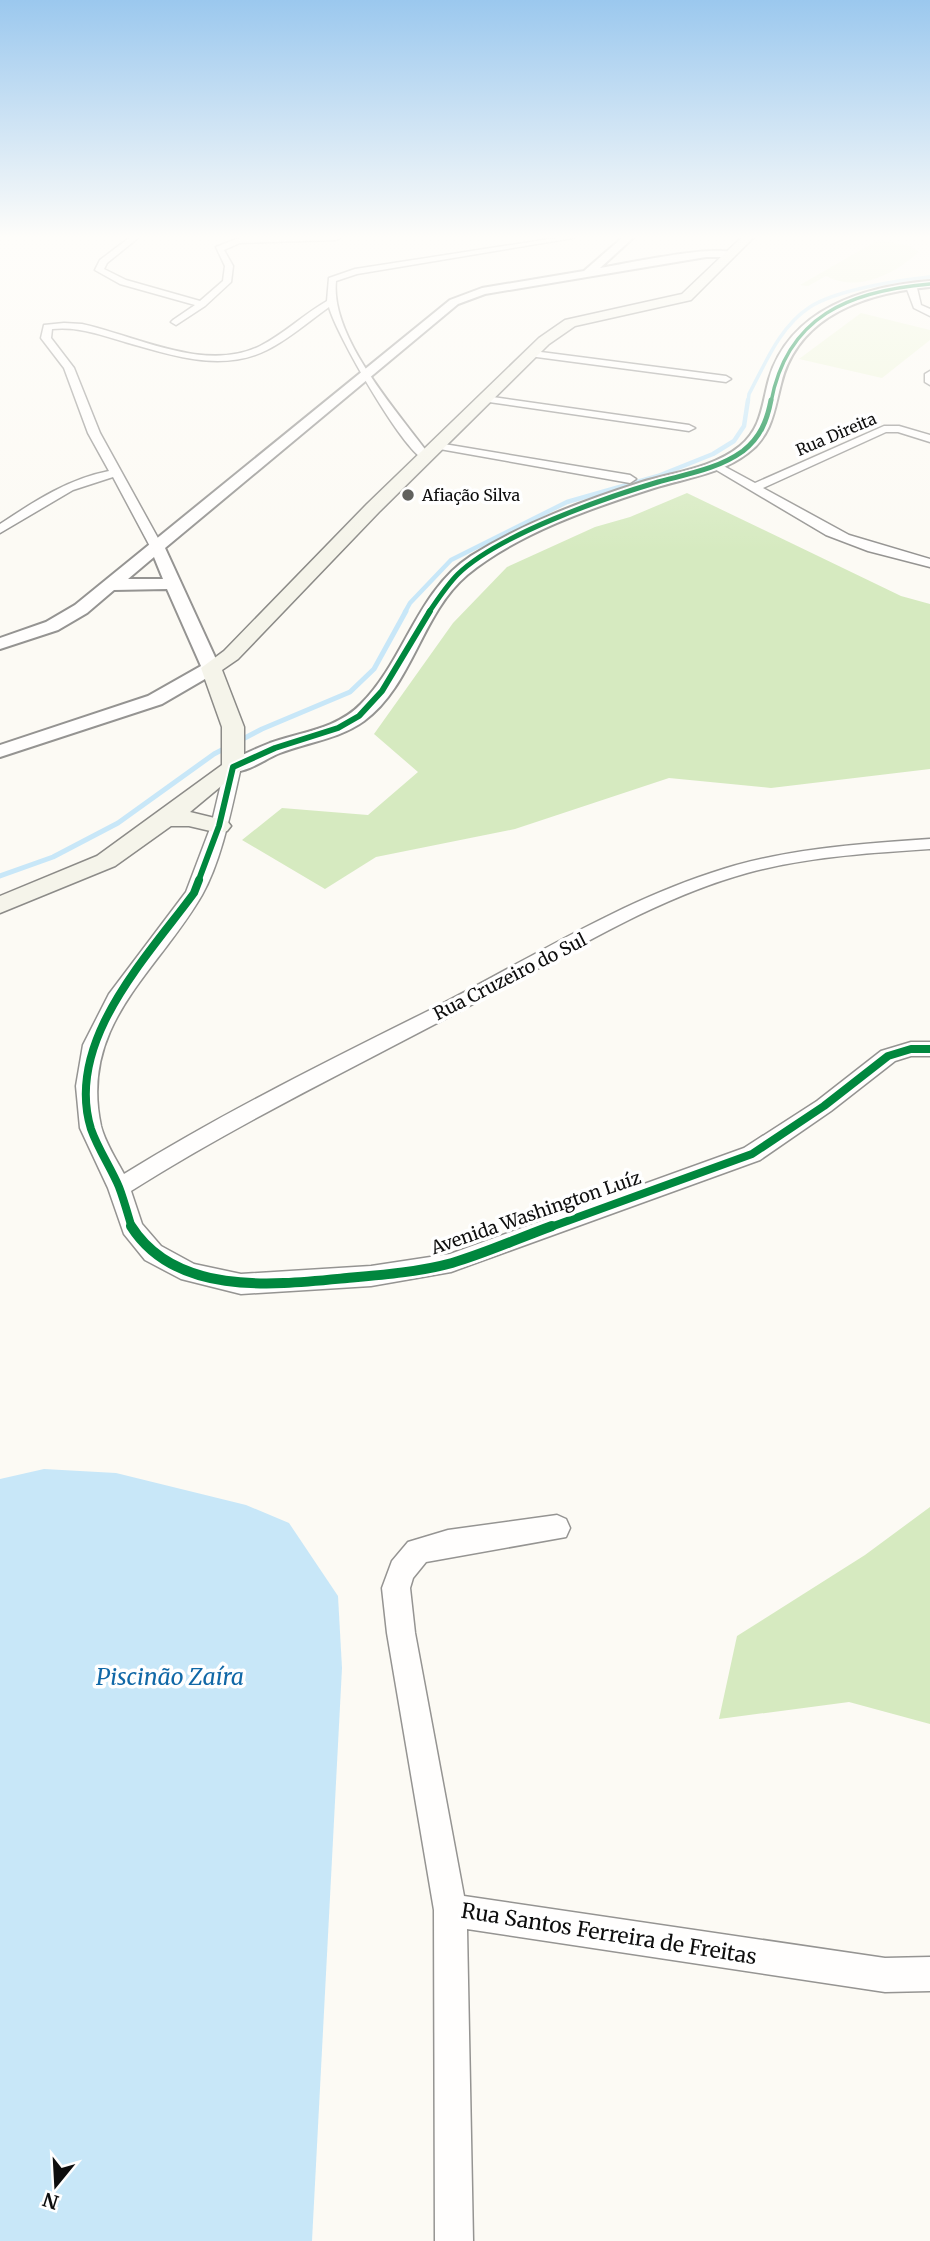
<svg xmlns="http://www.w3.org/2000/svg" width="930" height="2241" viewBox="0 0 930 2241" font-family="Merriweather,serif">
<rect width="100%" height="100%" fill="#fcfaf4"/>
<!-- forest -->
<g fill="#d6eac0">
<path d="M687,493L901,596L930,604V769L771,788L669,778L515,829L376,857L325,889L242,840L282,808L368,815L418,772L374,734L453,623L507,567L595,527L630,517Z"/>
<path d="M930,1507V1724L849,1702L719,1719L737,1636L865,1555Z"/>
</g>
<!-- pitch -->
<g fill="#eff6dc">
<path d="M878,240L910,246L919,252C894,274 859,293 826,276L808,286L800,285Z"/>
<path d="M861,313L930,330V340L882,378L799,359Z"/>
</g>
<!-- water -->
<path fill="#c8e7f8" d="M44,1469L116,1473L246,1505L289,1523L338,1596L342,1668L312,2241H0V1479Z"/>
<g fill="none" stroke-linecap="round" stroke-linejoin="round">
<!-- stream-far2 -->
<path stroke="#c8e7f8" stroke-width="3.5" d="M748,402L749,394C765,364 780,326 810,307C836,290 899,280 930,277"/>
<!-- stream-far1 -->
<path stroke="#c8e7f8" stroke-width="4.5" d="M405,612L410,603L451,560L567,502L658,476L713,454L734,441L744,426L748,400"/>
<!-- stream -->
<path stroke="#c8e7f8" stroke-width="5" d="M0,876L53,857L118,823L214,754L262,729L350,692L374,669L406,611"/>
<!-- minor casing -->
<g stroke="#959492" stroke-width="3">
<g id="minor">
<path d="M129,238H138L107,263L104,269L126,280L200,301L223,281L225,266L216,247L239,238H340L336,240L240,243L224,250L233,266L231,282L205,306L176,325L171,322L173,320L195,305L120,284L95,270L100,260Z"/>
<path d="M556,238H573L357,274L336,281C330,338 399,413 431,457L425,460C403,451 336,334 329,307C308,322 289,339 267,350C221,373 171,355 125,342C102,335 77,326 52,329L51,338L74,368L100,433L164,549L158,553L153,552L113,477L73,490L0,533V524C35,501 68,479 109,471L88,433L64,368L41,338L44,325L64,323L82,324C137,336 205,373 260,346C284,334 304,314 327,301L329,278L355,269Z"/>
<path d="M905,284L917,288L921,305L930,309V316L914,308Z"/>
<path d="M533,351L726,376L731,379L726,382L529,356L528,354Z"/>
<path d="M930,371V385L925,382V374Z"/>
<path d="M486,396L689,425L695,428L689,431L482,401L481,399Z"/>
<path d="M884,426H899L930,435V442L898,432H886L763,488L849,535L930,559V567L868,551L826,535L708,465L718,463L755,483Z"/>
<path d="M438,443L630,475L636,479L630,483L434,448V444Z"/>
<path d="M233,762L241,767C232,806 222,860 202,895C157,973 79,1024 101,1126C105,1142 116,1159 124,1174C224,1112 330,1060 436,1007C526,961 614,905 711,873C781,849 856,844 930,839V849C869,853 806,857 747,873C650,900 562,957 475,1003C359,1065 242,1121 131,1191L142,1224L161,1246L194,1264L241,1274L371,1266L450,1254L744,1148L817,1101L881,1051L911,1042H930V1056H911L895,1061L831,1111L760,1160L451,1272L371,1286L241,1294L181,1279L145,1260L124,1234L108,1188L80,1128L76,1086L83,1045L109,994L186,892L211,826L225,767Z"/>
<path d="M557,1515L566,1519L570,1528L566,1537L426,1562L413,1578L410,1588L415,1633L464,1896L885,1958L930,1957V1991L885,1992L467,1929L473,2241H435L434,1910L387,1633L382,1588L392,1561L408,1542L448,1530Z"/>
</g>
</g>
<!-- tertiary casing -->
<g stroke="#959492" stroke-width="4">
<g id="tertiary">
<path d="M622,238H633L600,268C624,264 720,243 735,254L730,257H706L485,294L458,304L165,548L220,668L217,672L162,704L0,757V745L148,696L201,666L167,589L114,590L87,613L58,630L0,649V638L46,622L75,605L450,300L482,288L584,271ZM154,557L163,579H128Z"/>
<path d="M930,281V287C866,293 798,315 781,384C774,411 772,435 748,453C721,474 686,478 654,488C594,507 516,534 467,575C421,614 413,685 364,721C339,739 308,742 280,753C264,759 244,776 226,771L223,767L226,763C240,756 255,749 270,743C301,732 337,729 361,704C405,660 417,591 471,556C523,523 583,501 642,482C675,472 713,468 740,446C762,428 762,404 769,379C790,309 864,286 930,281Z"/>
</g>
</g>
<!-- secondary casing -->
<g stroke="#8c8b88" stroke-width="3">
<path id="secondary" d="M741,238H753L691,300L575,326L549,344L379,512L238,659L222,670L244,727V767L190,812L227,821L231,826L227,831L219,833L189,826H171L115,866L0,913V896L97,856L222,765V727L201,668L224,651L367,504L539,338L565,320L682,294Z"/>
</g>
<!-- minor -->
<use href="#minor" fill="#fffefd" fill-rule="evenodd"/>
<!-- tertiary -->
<use href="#tertiary" fill="#fffefd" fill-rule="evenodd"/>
<!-- secondary -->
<use href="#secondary" fill="#f5f4ea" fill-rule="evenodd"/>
<!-- cycleway-far4 casing -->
<g stroke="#fff" stroke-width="5">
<path id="cycleway-far4" d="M771,402C787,316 849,291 930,284"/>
</g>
<!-- cycleway-far3 casing -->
<g stroke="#fff" stroke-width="8">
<path id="cycleway-far3" d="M429,612C438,599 447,585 458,574C498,535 604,498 658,482C687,474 718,469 743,451C760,438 767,421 771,400"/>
</g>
<!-- cycleway-far2 casing -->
<g stroke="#fff" stroke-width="10">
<path id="cycleway-far2" d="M198,882L219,826L233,767L275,748L338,728L359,716L382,691L430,611"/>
</g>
<!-- cycleway-far1 casing -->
<g stroke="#fff" stroke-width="12">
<g id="cycleway-far1">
<path d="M132,1228C128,1215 124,1200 119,1187C111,1168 98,1149 91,1129C64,1042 147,957 194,893L199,880"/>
<path d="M548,1228L752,1154L824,1106L888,1056L911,1049H930"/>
</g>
</g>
<!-- cycleway casing -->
<g stroke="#fff" stroke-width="15">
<path id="cycleway" d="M131,1226C176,1297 275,1285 347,1278C381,1275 419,1272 452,1263C486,1253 519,1238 552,1226"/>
</g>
<!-- cycleway-far4 -->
<use href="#cycleway-far4" stroke="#00873e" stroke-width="3.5"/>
<!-- cycleway-far3 -->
<use href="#cycleway-far3" stroke="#00873e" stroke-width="5"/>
<!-- cycleway-far2 -->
<use href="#cycleway-far2" stroke="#00873e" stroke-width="6"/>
<!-- cycleway-far1 -->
<use href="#cycleway-far1" stroke="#00873e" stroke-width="8"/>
<!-- cycleway -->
<use href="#cycleway" stroke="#00873e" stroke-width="10"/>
</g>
<!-- sky -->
<linearGradient id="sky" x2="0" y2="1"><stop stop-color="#9bc8ee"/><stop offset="0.43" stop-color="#fefdfa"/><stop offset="1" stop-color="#fefdfa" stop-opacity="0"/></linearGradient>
<rect width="930" height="551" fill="url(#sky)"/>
<!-- markers -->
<circle fill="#61615e" stroke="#fff" stroke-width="2.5" cx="408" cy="495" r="7"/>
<g text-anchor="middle" stroke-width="7" stroke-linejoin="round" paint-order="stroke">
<!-- far-street labels -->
<g font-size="16" fill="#0e0e0e" stroke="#fff">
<text transform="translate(836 434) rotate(-23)" y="6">Rua Direita</text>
</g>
<!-- far-poi labels -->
<g font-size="16" fill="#0e0e0e" stroke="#fff" text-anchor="start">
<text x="422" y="501">Afiação Silva</text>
</g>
<!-- street labels -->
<g font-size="18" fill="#0e0e0e" stroke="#fff">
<text transform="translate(510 977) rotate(-27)" y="6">Rua Cruzeiro do Sul</text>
<text transform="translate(536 1213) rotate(-19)" y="6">Avenida Washington Luíz</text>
</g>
<!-- near-street labels -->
<g font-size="21" fill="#0e0e0e" stroke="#fff">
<text transform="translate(609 1934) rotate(9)" y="7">Rua Santos Ferreira de Freitas</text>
</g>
<!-- near-water labels -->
<g font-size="23" font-style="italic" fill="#1168a7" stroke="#fff">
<text x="170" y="1685">Piscinão Zaíra</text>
</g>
</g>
<!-- north arrow -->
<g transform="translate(56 2185) rotate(198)" stroke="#ffffff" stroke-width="5" paint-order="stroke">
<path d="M0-5L12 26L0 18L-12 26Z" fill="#0e0e0e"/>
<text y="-10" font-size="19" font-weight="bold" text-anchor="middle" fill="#0e0e0e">N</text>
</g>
</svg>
